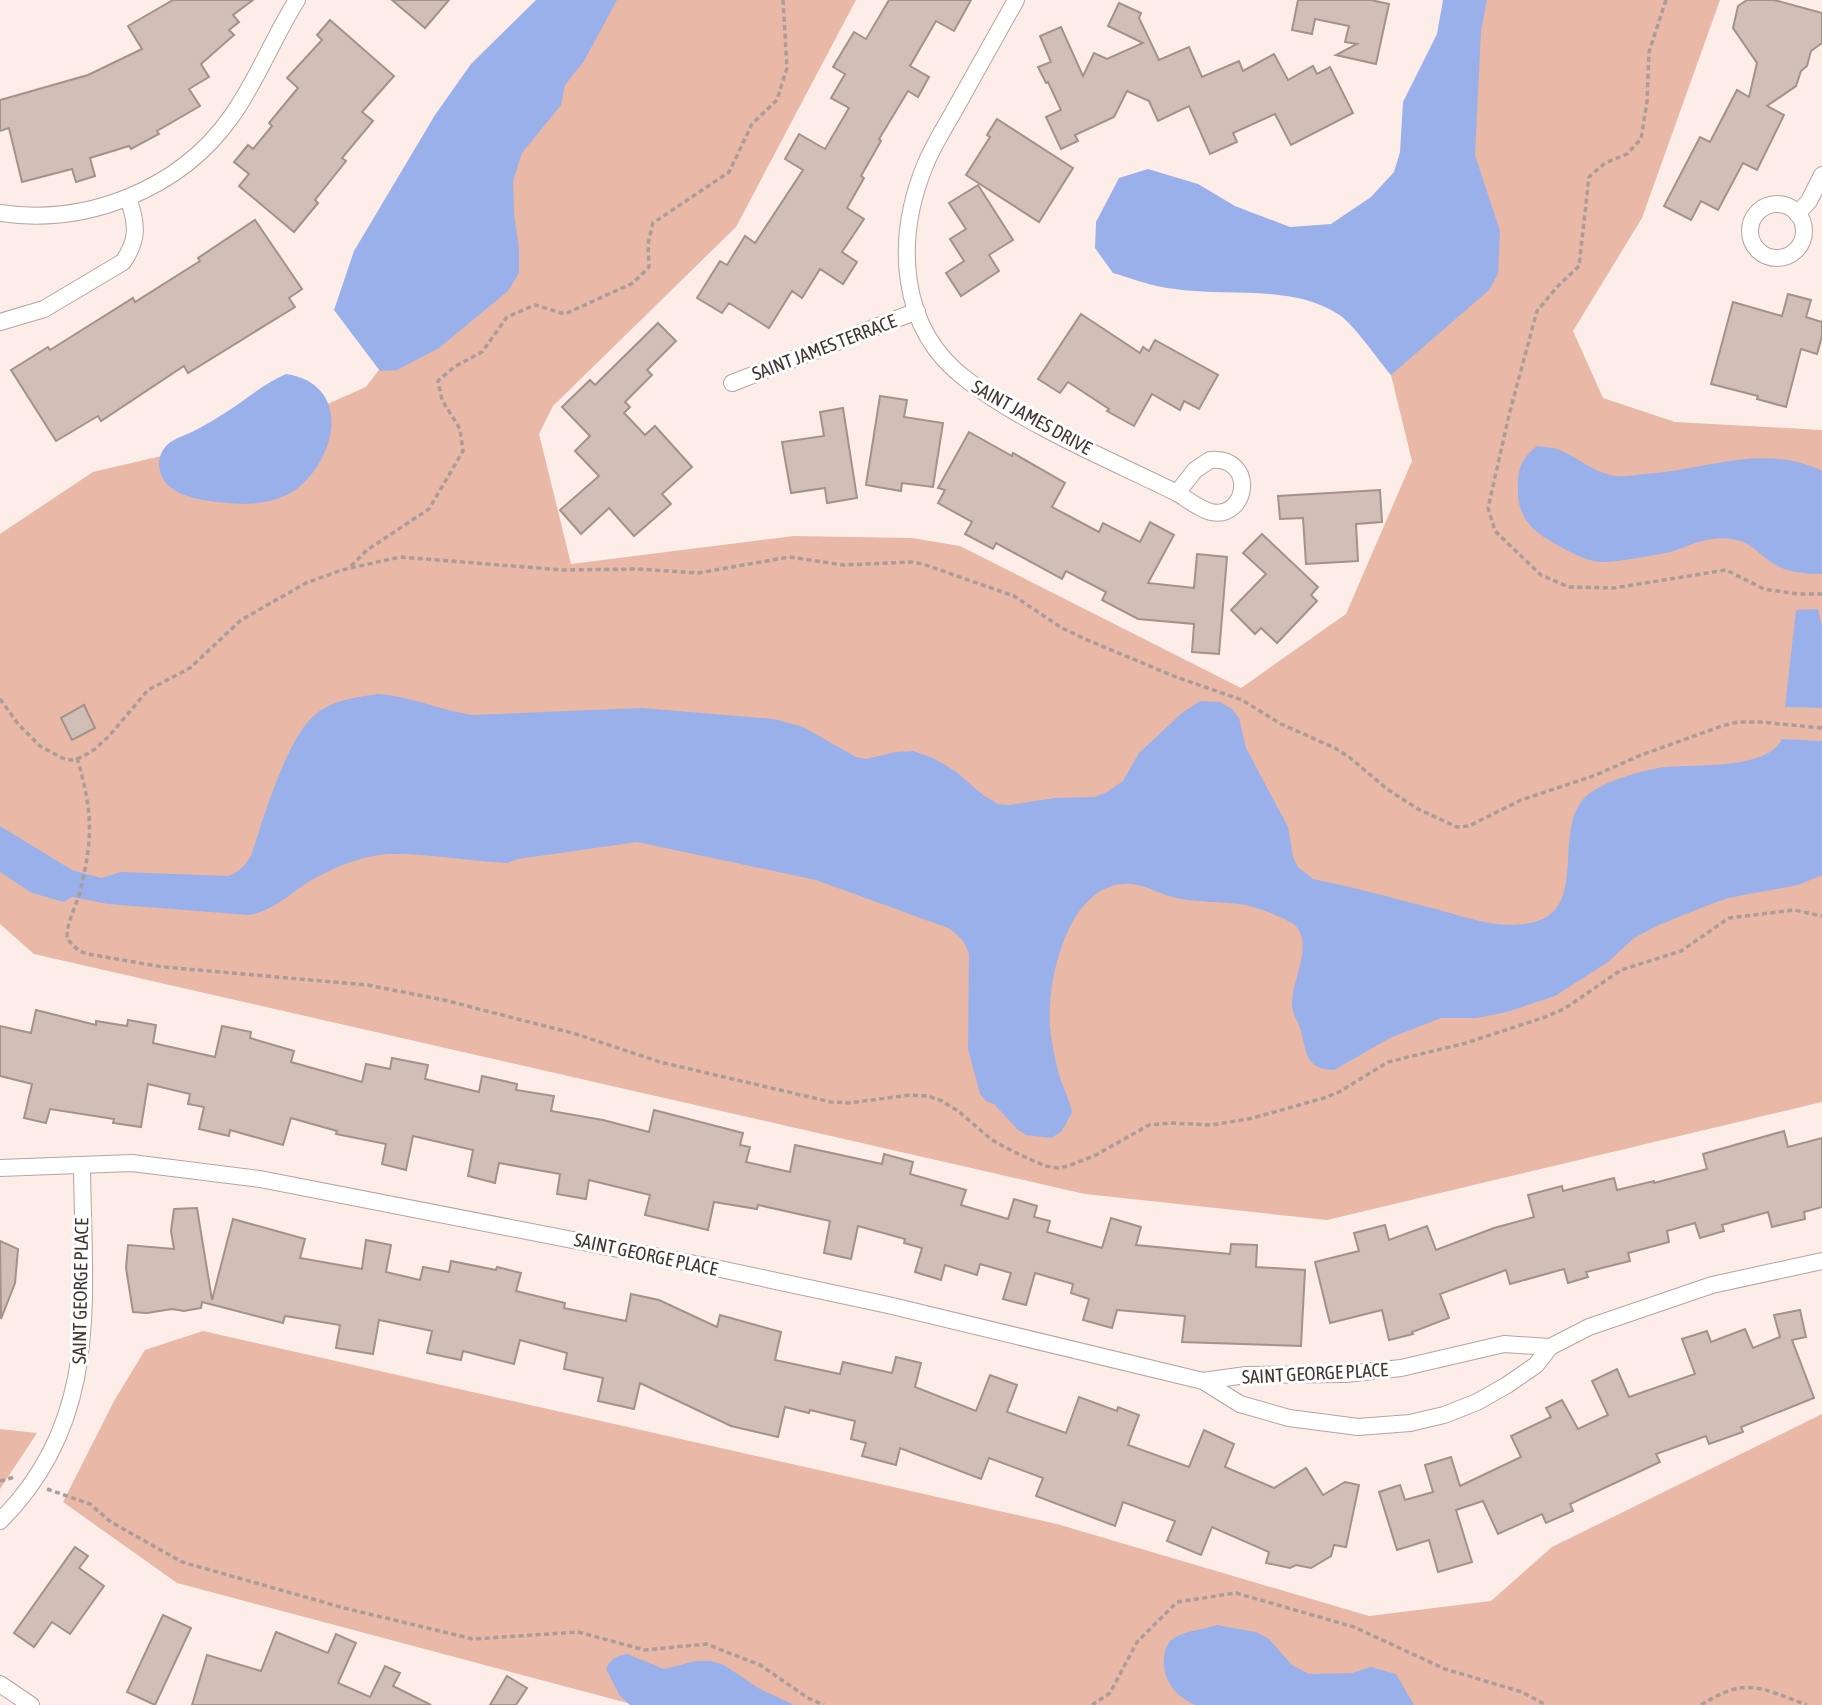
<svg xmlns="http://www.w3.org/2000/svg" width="1822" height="1705" viewBox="0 0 1822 1705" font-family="'Asap Condensed',sans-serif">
<rect width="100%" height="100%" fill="#fdede8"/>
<!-- green -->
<g fill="#e9b8a6">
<path d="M594,0H856L736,227L553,406L539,434L571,564L794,536L912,538L960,546L1241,688L1346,614L1412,461L1391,375L1426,245L1461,0H1720L1642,218L1573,331L1603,398L1675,422L1822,430V1102L1327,1220L1085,1194L34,954L0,924V534L93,472L264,432L366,387L477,240Z"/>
<path d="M203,1331L1057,1524L1369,1616L1491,1601L1552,1547L1822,1414V1705H635L177,1583L63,1502L114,1401L145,1350Z"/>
<path d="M0,1429L37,1433L0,1489Z"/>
</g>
<!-- water -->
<g fill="#9ab0ea">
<path d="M536,0H617L584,61L565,85L561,105L522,153L513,181L514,214L519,248V273L508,291L439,348L397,370L380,371L334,310L354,251L435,115L471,64Z"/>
<path d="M1443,0H1487L1481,31L1475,155L1500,231L1498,274L1489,290L1391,375C1378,360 1353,323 1338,314C1291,284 1229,297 1175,289C1154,287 1133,279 1113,273L1095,248L1096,222L1119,178L1148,169L1198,184L1235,206L1290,227L1331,224L1371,197L1394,172L1400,152L1403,102L1437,34Z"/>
<path d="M286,374C351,384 338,455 298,488C282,500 262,504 242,504C215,502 160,501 159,464C159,457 162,450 167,445C174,438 187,435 196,430C207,424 217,418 228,411C248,398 265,383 286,374Z"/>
<path d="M1537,446C1542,447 1548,447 1553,448C1572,452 1592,473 1616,476C1624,477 1635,475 1643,474C1705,471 1762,442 1822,471V574C1805,574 1785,572 1771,562C1757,552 1749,541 1731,539C1709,536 1694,544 1674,551C1665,554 1611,563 1601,562C1584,561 1562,548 1547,539C1530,529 1518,513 1518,493C1517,472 1520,459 1537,446Z"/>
<path d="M1818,609L1822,627V708L1785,707L1796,610Z"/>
<path d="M378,694C410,696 440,710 472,715L642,708L774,719L803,727L856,757L866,759L896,752L913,751L933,758L955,771L983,795L998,804L1009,805L1055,798L1095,797L1107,792L1123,781L1139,753L1182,713L1200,701L1220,702L1232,709L1239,718L1246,748L1288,827L1293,857L1298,867L1313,879C1353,887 1392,898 1432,908C1462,916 1499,930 1530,923C1595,911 1545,821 1593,791C1608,781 1640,771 1658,768C1689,763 1766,772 1782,739L1822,741V875L1798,885L1728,898L1703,907L1659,925L1634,938L1608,962L1555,996L1507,1012L1476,1018H1441L1390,1038L1334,1070C1305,1069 1307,1053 1301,1031C1298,1021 1291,1012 1292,1001C1293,978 1317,936 1290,922C1277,915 1259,908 1245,905C1223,901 1199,903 1176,898C1161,895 1146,885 1131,884C1066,879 1044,989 1051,1036C1054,1054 1057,1072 1064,1088C1067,1097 1071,1104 1072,1113L1061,1132L1051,1138L1026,1135L1017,1129L994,1104L986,1101L980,1094L968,1049L969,954C965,941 959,935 948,928L816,880L637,842L518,859L507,863C468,861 428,853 389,854C366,855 343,864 323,874C294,887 281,909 249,915L108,904L72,897L64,902L32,893L0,872V826L72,870L101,878L121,872L228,876C240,872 244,866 251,856C263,820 287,736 316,714C333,700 357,697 378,694Z"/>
<path d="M1217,1625L1256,1632L1269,1639L1292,1665L1309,1674L1352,1673L1371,1667L1396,1674L1414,1705H1195C1175,1696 1162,1680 1164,1657C1165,1650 1167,1642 1174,1638C1185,1631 1205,1629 1217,1625Z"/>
<path d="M627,1654L664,1669L696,1661H711L724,1665L760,1689L794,1705H630L620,1696L606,1669C610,1659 616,1656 627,1654Z"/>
</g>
<!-- building -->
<g fill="#d1beb7" stroke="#a3918a" stroke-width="2">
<path d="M173,0H253L233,15L239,22L229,30L234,35L201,64L209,77L189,89L200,106L157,131L159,134L131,149L129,146L90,158L95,176L76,182L72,169L22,182L9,128L0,131V100L88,75L142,49L128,26Z"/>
<path d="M392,0H449L425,28Z"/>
<path d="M889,0H971L954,31L936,21L910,66L929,77L918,97L908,91L879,139L881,141L861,176L864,178L847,208L864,219L842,252L857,262L843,284L820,269L802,298L792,291L769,328L729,303L722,313L697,298L720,261L727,265L745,236L755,243L803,170L785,159L799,134L825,149L849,108L831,98L845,74L833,67L854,32L866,39Z"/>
<path d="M1298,0H1371L1389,4L1376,64L1336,55L1357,44L1345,42L1349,26L1315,19L1312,34L1292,30Z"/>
<path d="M1747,0H1774L1822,13V43L1811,51L1807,66L1801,71L1796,86L1767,106L1784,115L1757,170L1743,163L1718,210L1701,201L1691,220L1664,206L1700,137L1710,142L1737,90L1749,97L1757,63L1733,28L1738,6Z"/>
<path d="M1119,3L1141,13L1139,18L1159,60L1189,47L1202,77L1239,61L1243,71L1274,54L1288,80L1313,66L1317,74L1330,67L1353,113L1291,145L1275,114L1233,133L1237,142L1210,154L1189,106L1158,121L1149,101L1127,91L1114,117L1075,135L1078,141L1061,149L1046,117L1061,110L1048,82L1046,83L1038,67L1051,62L1040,36L1061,27L1083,76L1094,53L1107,59L1143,43L1108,26Z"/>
<path d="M330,20L394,76L362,112L373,121L342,158L346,161L315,200L318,203L294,232L239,186L249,174L234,162L248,145L253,149L272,126L269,123L298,88L287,78L322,40L317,35Z"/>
<path d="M997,119L1073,168L1039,222L966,175L990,137L987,135Z"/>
<path d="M978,185L1013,240L989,255L999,271L961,296L946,273L964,261L950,239L966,229L949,203Z"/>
<path d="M255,220L302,289L289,298L295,307L188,373L184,366L101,421L98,416L56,441L11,370L48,347L50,350L133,298L135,302L200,261L198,258Z"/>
<path d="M1788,294L1811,300L1806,317L1822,322V336L1817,354L1801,349L1786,407L1757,399L1758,396L1711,384L1733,302L1782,316Z"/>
<path d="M1081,314L1140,353L1143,347L1149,351L1155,340L1218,375L1199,409L1184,401L1180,410L1152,394L1134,426L1107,411L1109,409L1068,382L1060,393L1038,379Z"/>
<path d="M658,323L676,341L647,370L652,375L625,402L630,407L624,413L645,435L655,426L692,467L662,494L671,504L634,536L609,508L581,534L560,510L599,476L575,451L590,436L562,407L590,380L595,385Z"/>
<path d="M880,396L907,400L904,417L943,423L933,487L902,483L901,491L866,485Z"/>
<path d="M843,408L857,498L827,503L825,488L791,493L782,442L824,436L820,412Z"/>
<path d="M969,432L1012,456L1013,453L1065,483L1052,507L1099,532L1103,523L1140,542L1150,522L1174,535L1148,583L1194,588L1197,554L1227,557L1219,654L1192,652L1194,624L1138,619L1102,600L1106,592L1066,571L1062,579L996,543L993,549L965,534L972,522L938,503L945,490L938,488Z"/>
<path d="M1380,490L1382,522L1356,524L1358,561L1306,564L1303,518L1280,519L1278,496Z"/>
<path d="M1262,534L1318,587L1311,595L1317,601L1277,643L1261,628L1255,634L1231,610L1266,574L1243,553Z"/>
<path d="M84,705L95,728L72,740L61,718Z"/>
<path d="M36,1010L96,1025V1021L127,1026L128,1020L156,1025L153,1043L215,1057L222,1026L251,1032L250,1038L294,1051L291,1062L362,1082L366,1064L390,1069L392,1058L428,1065L425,1079L479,1092L482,1076L517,1084L516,1090L554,1096L551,1111L603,1120L649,1132L654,1110L743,1133L740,1145L750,1147L746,1162L790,1172L795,1145L882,1164L884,1154L913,1162L910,1174L966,1190L961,1205L1008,1219L1014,1199L1037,1206L1034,1217L1050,1221L1047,1232L1102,1248L1111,1218L1141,1227L1136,1245L1230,1254L1231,1244L1257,1245L1256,1267L1305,1270L1301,1346L1182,1342L1185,1316L1117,1310L1112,1328L1083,1320L1089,1299L1071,1293L1073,1284L1035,1273L1026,1305L1003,1299L1011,1273L980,1264L977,1275L945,1265L941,1280L915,1272L922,1248L904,1243L905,1239L858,1226L851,1259L824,1253L830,1221L758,1205L757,1209L714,1202L708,1230L645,1215L650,1195L589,1180L586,1199L557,1194L560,1174L499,1163L495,1183L468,1176L473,1150L413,1136L406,1170L382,1164L386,1144L336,1134L337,1131L291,1118L283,1145L230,1130L229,1136L199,1129L204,1107L188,1104L190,1094L148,1084L141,1127L113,1123L114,1119L50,1109L46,1123L24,1118L32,1084L0,1076V1026L31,1033Z"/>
<path d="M1784,1131L1788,1147L1822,1138V1207L1804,1212L1805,1219L1772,1227L1768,1212L1722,1225L1724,1231L1700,1238L1695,1223L1667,1231L1669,1242L1628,1253L1630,1261L1586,1272L1588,1277L1568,1283L1564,1269L1510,1284L1506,1270L1440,1294L1449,1318L1412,1332L1413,1334L1389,1340L1382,1310L1330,1323L1315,1262L1359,1251L1354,1233L1385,1225L1389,1240L1427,1226L1436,1250L1494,1228L1534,1217L1528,1195L1562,1186L1563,1191L1614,1178L1617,1190L1654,1181V1183L1707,1169L1703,1154Z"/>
<path d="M197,1208L212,1300L233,1219L305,1239L300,1258L362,1269L366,1240L391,1245L386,1272L420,1280L423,1267L449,1272L451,1261L496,1270L497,1267L521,1273L516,1291L565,1303L564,1308L626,1321L631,1294L659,1300L717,1327L720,1315L781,1332L775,1360L840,1374L843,1362L892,1373L896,1357L921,1363L915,1387L976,1411L990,1375L1017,1385L1007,1412L1066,1433L1079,1397L1117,1411L1118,1407L1139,1415L1128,1445L1189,1467L1204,1430L1234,1444L1225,1467L1274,1488L1306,1468L1323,1495L1345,1482L1359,1485L1346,1547L1334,1545L1331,1556L1311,1568L1296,1565L1290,1568L1266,1563L1269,1552L1212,1527L1201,1555L1167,1541L1175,1521L1123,1502L1115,1526L1036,1496L1043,1478L989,1458L981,1479L900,1448L896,1465L862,1456L866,1443L851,1439L855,1421L810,1410L809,1413L785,1407L778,1437L731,1426L640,1383L634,1409L598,1401L603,1378L564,1369L567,1353L520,1340L514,1364L463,1351L461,1360L427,1353L432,1331L379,1320L373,1354L336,1348L340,1325L285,1316L283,1323L202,1302L201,1308L184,1311L172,1309L147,1313L133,1312L126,1268L128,1245L174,1249L171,1231L174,1209Z"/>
<path d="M0,1241L18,1249L15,1283L1,1319Z"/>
<path d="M1800,1310L1806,1337L1792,1340L1814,1398L1741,1427L1743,1432L1709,1444L1706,1436L1656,1454L1660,1462L1570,1504L1573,1511L1546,1523L1542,1514L1498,1534L1483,1501L1456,1510L1472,1562L1438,1572L1429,1540L1397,1550L1379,1492L1400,1485L1405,1500L1433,1492L1425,1465L1451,1457L1460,1486L1521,1457L1511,1436L1551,1417L1546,1408L1562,1400L1578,1429L1608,1415L1592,1381L1617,1369L1629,1397L1695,1374L1682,1339L1707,1331L1711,1342L1745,1329L1753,1348L1780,1337L1774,1315Z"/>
<path d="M75,1547L88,1556L79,1568L104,1586L70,1634L52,1622L34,1647L14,1633Z"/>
<path d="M163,1615L191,1628L155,1705L127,1692Z"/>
<path d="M276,1632L328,1653L336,1634L356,1643L338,1683L370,1697L385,1666L400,1673L393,1686L431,1705H192L207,1655L261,1671Z"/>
<path d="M507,1676L527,1688L516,1705H490Z"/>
</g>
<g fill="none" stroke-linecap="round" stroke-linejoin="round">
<!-- minor casing -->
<g stroke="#b6a49d" stroke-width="18">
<g id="minor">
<path d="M1016,0C997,34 978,68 959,102C948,122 935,142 926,163C895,237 897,328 967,380C1026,425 1110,460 1177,493"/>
<circle cx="1777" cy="231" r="27"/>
<path d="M0,213C87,226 180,189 231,117C257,81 273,38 297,0"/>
<path d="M1797,214L1809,201L1822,175"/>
<path d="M0,322L44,309L123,262C139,239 137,223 128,198"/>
<path d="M732,383L917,311"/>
<path d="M1210,460C1257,456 1248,520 1211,512C1199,509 1187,499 1177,493L1195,470Z"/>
<path d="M0,1168L132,1163L260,1179L711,1267L888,1305L1203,1381L1246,1375L1345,1374L1401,1368L1504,1344L1550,1347"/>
<path d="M1203,1381L1240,1404L1289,1418L1358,1427L1410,1423L1444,1415L1477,1402L1507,1385L1536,1365L1550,1347L1589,1327L1712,1285L1822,1261"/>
<path d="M0,1521C103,1419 83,1295 82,1165"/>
<path d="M0,1684L31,1705"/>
</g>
</g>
<!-- path -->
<g stroke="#a99d99" stroke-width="3.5" stroke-dasharray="5 3.5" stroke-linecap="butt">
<path d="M1666,0L1649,52L1647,102L1641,139L1627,154L1605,163L1589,177L1579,266L1557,287L1537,311L1510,411L1488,508L1495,531L1541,575L1569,587L1614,588L1726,570L1764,589L1798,594H1822"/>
<path d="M351,566L367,550L429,509L463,451L460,429L442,400L438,381L454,367L482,352L507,317L535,305L565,314L633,283L649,267L648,244L653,223L729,172L752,124L777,100L787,68L783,0"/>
<path d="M0,699L18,724L40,746L62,758L72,760L82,757L95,749L109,736L148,690L190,668L241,620L306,583L342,570L400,557L563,570L638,569L698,573L789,557L844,565L911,562L923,564L1014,596L1062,628L1085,639L1176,677L1242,700L1281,724L1335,748L1349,757L1387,789L1418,809L1457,827L1469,826L1521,800L1596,775L1641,755L1722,726L1738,722H1760L1822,728"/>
<path d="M77,758C93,811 93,839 80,892C75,909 67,921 67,939L79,951L88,954L163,967L367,985L444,1000L576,1034L660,1062L831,1102L849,1103L910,1095L928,1096L942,1101L958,1111L992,1140L1014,1152L1045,1166L1057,1168L1068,1166L1096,1155L1149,1125L1170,1123L1212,1125L1253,1118L1324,1098L1339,1092L1388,1062L1466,1043L1545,1017L1564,1009L1621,970L1681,951L1729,918L1794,910L1822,916"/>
<path d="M0,1481L15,1477"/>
<path d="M47,1489L90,1504L111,1522L182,1562L344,1608L473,1639L578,1632L645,1650L706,1644L760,1665L808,1698L824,1705"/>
<path d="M1092,1705L1110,1693L1137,1642L1177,1602L1236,1593L1354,1627L1445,1669L1522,1692L1546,1705"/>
<path d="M1701,1705C1747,1676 1760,1688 1807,1705"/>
</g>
<!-- minor -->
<use href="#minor" stroke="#fff" stroke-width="16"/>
</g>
<g text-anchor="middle" stroke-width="6" stroke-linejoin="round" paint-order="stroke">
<!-- street labels -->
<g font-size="19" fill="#3f3735" stroke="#fff">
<text transform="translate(824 347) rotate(-21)" y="7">SAINT JAMES TERRACE</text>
<text transform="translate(1032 417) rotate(29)" y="7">SAINT JAMES DRIVE</text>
<text transform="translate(646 1254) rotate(12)" y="7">SAINT GEORGE PLACE</text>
<text transform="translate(80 1291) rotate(-89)" y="7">SAINT GEORGE PLACE</text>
<text transform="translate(1315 1373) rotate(-3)" y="7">SAINT GEORGE PLACE</text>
</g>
</g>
</svg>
